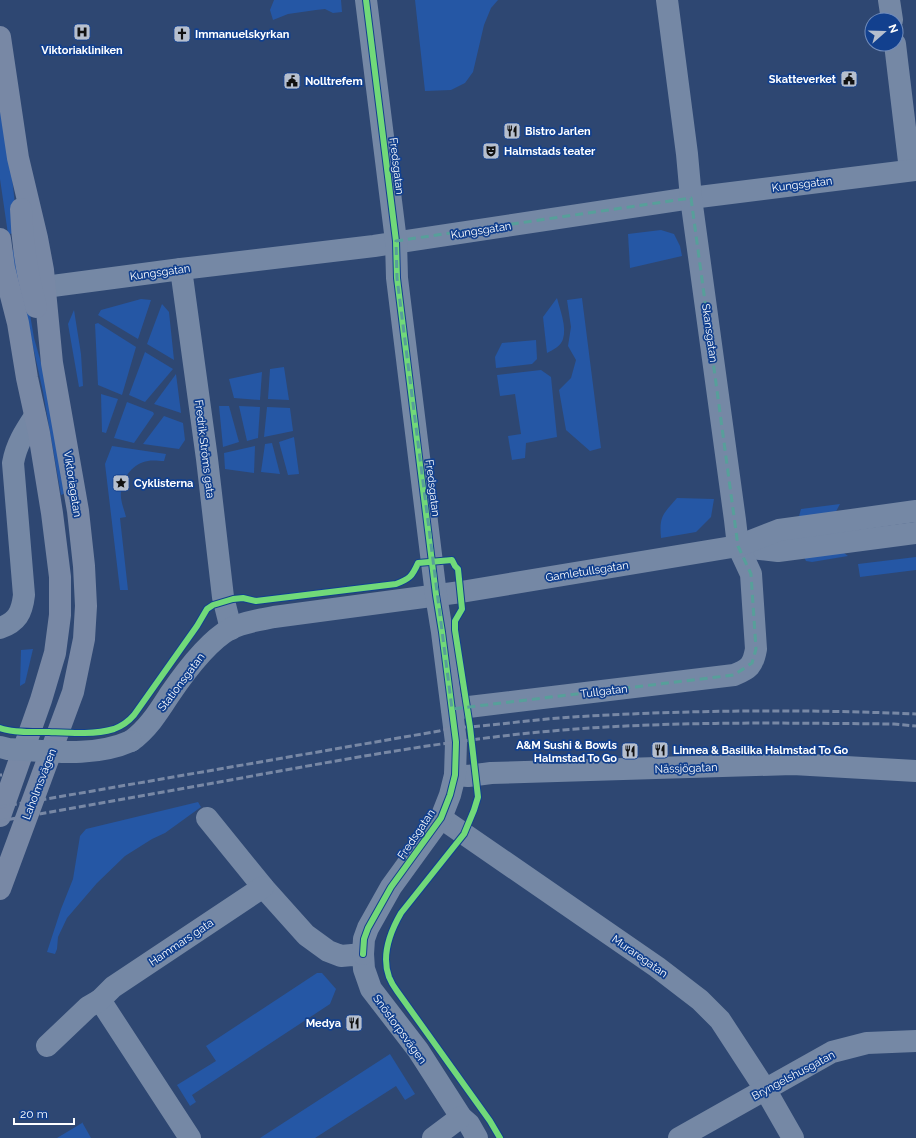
<svg xmlns="http://www.w3.org/2000/svg" width="916" height="1138" viewBox="0 0 916 1138" font-family="Raleway,sans-serif">
<rect width="100%" height="100%" fill="#2e4772"/>
<!-- green -->
<g fill="#2557a5">
<path d="M274,0H341L342,12L333,13L325,9L316,10L288,14L273,20L270,10Z"/>
<path d="M415,0H498L491,8L484,25L473,72L465,83L451,90L425,91Z"/>
<path d="M0,89L10,158L18,233L8,234L0,179Z"/>
<path d="M661,230L674,234L680,246L682,256L630,268L628,234Z"/>
<path d="M19,249L34,338L44,373L66,493L61,495L43,392L32,342L8,251Z"/>
<path d="M557,298C560,310 567,327 563,339C561,346 553,350 547,353L543,317Z"/>
<path d="M582,298L601,448L590,451L566,430L559,390L571,378L576,360L568,346L571,327L567,300Z"/>
<path d="M141,299L151,300L138,339L98,315L101,310Z"/>
<path d="M162,304L169,312L174,360L147,344Z"/>
<path d="M74,310L81,354L83,386L79,387L68,324Z"/>
<path d="M98,323L136,347L122,395L98,385L95,324Z"/>
<path d="M536,340L537,359L532,364L496,368L495,357L502,343Z"/>
<path d="M145,352L173,369L145,402L129,395Z"/>
<path d="M284,367L289,400L268,399L270,369Z"/>
<path d="M541,370L551,377L557,437L526,443L525,458L512,460L508,436L521,434L515,394L500,396L497,375Z"/>
<path d="M262,372L260,400L234,398L229,379Z"/>
<path d="M176,374L181,413L154,404Z"/>
<path d="M101,394L118,399L106,433L102,432Z"/>
<path d="M127,402L153,412L154,414L134,443L114,438Z"/>
<path d="M219,406H229L239,442L223,447Z"/>
<path d="M239,406L260,407L258,438L247,441Z"/>
<path d="M267,407L290,408L293,431L264,437Z"/>
<path d="M164,416L183,423L185,440L179,449L143,444Z"/>
<path d="M294,437L299,474L288,475L279,442Z"/>
<path d="M272,443L280,474L261,472L265,444Z"/>
<path d="M112,446L166,454L164,461C159,461 153,460 148,461C134,463 122,477 121,492C120,500 124,509 126,517L120,518L128,590H120L105,464Z"/>
<path d="M255,446L254,473L225,469L224,453Z"/>
<path d="M677,498L714,499L711,517L696,532L661,538C659,516 663,514 677,498Z"/>
<path d="M840,504L833,517L798,520L801,509Z"/>
<path d="M836,547L848,556L812,562L806,561L802,553Z"/>
<path d="M916,557V570L860,577L858,564Z"/>
<path d="M33,649L25,683L20,686L21,650Z"/>
<path d="M198,802L201,807L165,833L152,839L125,856L97,883L67,918L58,937L57,949L55,954L47,952L61,909L73,879L80,836L86,829Z"/>
<path d="M317,973H322L336,989L330,1004L192,1095L196,1102L190,1106L177,1085L216,1061L206,1046Z"/>
<path d="M390,1054L415,1094L405,1100L396,1086L315,1138H260Z"/>
<path d="M82,1122L91,1138H57L82,1123Z"/>
</g>
<g fill="none" stroke-linecap="round" stroke-linejoin="round">
<!-- minor -->
<g stroke="#7588a5" stroke-width="22">
<path d="M889,0L892,20"/>
<path d="M895,44L910,170"/>
<path d="M181,269L207,459L223,597L231,629"/>
<path d="M45,287L181,269L374,246L691,198L916,170"/>
<path d="M741,547L778,551L916,533"/>
<path d="M0,628C17,622 22,613 24,595L13,463C16,445 25,431 35,416"/>
<path d="M452,709L734,675C749,669 753,666 756,649L751,574L738,546L735,520L691,198L687,154L667,0"/>
<path d="M131,741C148,729 159,711 170,694C185,672 207,642 230,629C243,622 260,620 274,617L461,592L738,546L779,530L916,511"/>
<path d="M455,775L468,776L491,773L793,764L916,771"/>
<path d="M207,818L263,887L306,935L328,951L341,956L363,954L364,969L371,989L418,1050L461,1117L469,1124L477,1138"/>
<path d="M441,818L657,967L700,1000L720,1020L765,1089L793,1138"/>
<path d="M363,954L364,939L368,928L391,887L441,818L450,795L455,775L456,742L442,632L436,595L397,278L396,241L366,0"/>
<path d="M100,1000L190,1138"/>
<path d="M47,1046L88,1007L100,1000L113,987L263,887"/>
<path d="M433,1138L461,1117"/>
<path d="M679,1138L832,1052L867,1043L916,1041"/>
</g>
<!-- highway -->
<g stroke="#7888a5" stroke-width="22">
<path d="M0,37L18,158L37,238L43,270L52,363L78,511L84,566L86,606L84,639L73,692L0,889"/>
<path d="M21,209C22,243 27,275 36,307"/>
<path d="M0,239L4,268L18,323L27,378L39,433L52,513L60,577V615L55,653L41,700L0,816"/>
</g>
<!-- rail -->
<g stroke="#7888a5" stroke-width="3" stroke-dasharray="7 3" stroke-linecap="butt">
<path d="M0,775H2"/>
<path d="M0,807L439,731L454,727H470C505,724 539,719 573,717C687,710 802,709 916,714"/>
<path d="M0,821C79,807 158,793 236,779C345,759 453,739 563,730C673,721 784,723 894,724L916,726"/>
</g>
<!-- minor-bridge -->
<path stroke="#7588a5" stroke-width="22" d="M0,747L8,749C49,751 93,758 131,741"/>
<!-- cycleway casing -->
<g stroke="#12408e" stroke-width="8">
<g id="cycleway">
<path d="M0,728C15,733 33,732 49,732C70,733 93,735 114,729C122,726 128,722 134,715L197,626L207,609L213,605L233,599L243,598L256,601L396,584C409,579 412,577 418,563L452,560L455,566L458,569L462,609L455,621V630L470,727L478,797L474,810L464,834L401,913C390,932 381,955 389,977C391,982 394,987 397,991L490,1121L500,1138"/>
<path d="M363,954L364,939L368,928L391,887L441,818L450,795L455,775L456,742L442,632L436,595L397,278L396,241L366,0"/>
</g>
</g>
<!-- cycleway -->
<use href="#cycleway" stroke="#71d979" stroke-width="6"/>
</g>
<!-- marked area -->
<path fill="none" stroke="#579f9a" stroke-width="3" stroke-dasharray="8 5" stroke-linejoin="round" d="M691,198L738,546L751,574L756,649L752,663L734,675L452,709L397,278L396,241Z"/>
<!-- icons -->
<defs>
<g id="hospital-square" transform="scale(0.9)"><rect x="-9" y="-9" width="18" height="18" rx="4" fill="#b6bfce" stroke="#12408e"/><path d="M-5-5h3v3.5h4V-5h3V5h-3V1.5h-4V5h-3Z" fill="#111"/></g>
<g id="church-square" transform="scale(0.9)"><rect x="-9" y="-9" width="18" height="18" rx="4" fill="#b6bfce" stroke="#12408e"/><path d="M-1.2-6h2.4v3.5h3.3v2.4h-3.3V6h-2.4V-.1h-3.3v-2.4h3.3Z" fill="#111"/></g>
<g id="civic-square" transform="scale(0.9)"><rect x="-9" y="-9" width="18" height="18" rx="4" fill="#b6bfce" stroke="#12408e"/><path d="M-.6-6.5H3V-4.5H.6V-3L4-1V1h2V6H-6V1h2V-1L-.6-3ZM-1.2 2.5V6h2.4V2.5Z" fill="#111"/></g>
<g id="restaurant-square" transform="scale(0.9)"><rect x="-9" y="-9" width="18" height="18" rx="4" fill="#b6bfce" stroke="#12408e"/><path d="M-5-6h1v4h1v-4h1v4h1v-4h1v5L-1.5 .5V6h-2V.5L-5-1ZM5-6V6H3V1.5H1.5Q1.5-4 5-6Z" fill="#111"/></g>
<g id="theatre-square" transform="scale(0.9)"><rect x="-9" y="-9" width="18" height="18" rx="4" fill="#b6bfce" stroke="#12408e"/><path d="M-5-5.5Q0-4 5-5.5V0Q5 5 0 6Q-5 5-5 0ZM-3.3-2.5H-1v1.5H-3.3ZM1-2.5H3.3v1.5H1ZM-2.8 1Q0 5.5 2.8 1Z" fill="#111"/></g>
<g id="sight-square" transform="scale(0.9)"><rect x="-9" y="-9" width="18" height="18" rx="4" fill="#b6bfce" stroke="#12408e"/><path d="M0-6L1.8-2.2L6-1.7L2.9 1.2L3.7 5.4L0 3.3L-3.7 5.4L-2.9 1.2L-6-1.7L-1.8-2.2Z" fill="#111"/></g>
</defs>
<g fill-rule="evenodd">
<use href="#hospital-square" x="82" y="32"/>
<use href="#church-square" x="182" y="34"/>
<use href="#civic-square" x="849" y="79"/>
<use href="#civic-square" x="292" y="81"/>
<use href="#restaurant-square" x="512" y="131"/>
<use href="#theatre-square" x="491" y="151"/>
<use href="#sight-square" x="121" y="483"/>
<use href="#restaurant-square" x="660" y="750"/>
<use href="#restaurant-square" x="630" y="751"/>
<use href="#restaurant-square" x="354" y="1023"/>
</g>
<g text-anchor="middle" stroke-width="3.5" stroke-linejoin="round" paint-order="stroke">
<!-- poi labels -->
<g font-size="11" font-weight="bold" fill="#fff" stroke="#12408e" text-anchor="start">
<text x="195" y="38">Immanuelskyrkan</text>
<text x="82" y="54" text-anchor="middle">Viktoriakliniken</text>
<text x="836" y="83" text-anchor="end">Skatteverket</text>
<text x="305" y="85">Nolltrefem</text>
<text x="525" y="135">Bistro Jarlen</text>
<text x="504" y="155">Halmstads teater</text>
<text x="134" y="487">Cyklisterna</text>
<text x="617" y="749" text-anchor="end">A&amp;M Sushi &amp; Bowls<tspan x="617" dy="13">Halmstad To Go</tspan></text>
<text x="673" y="754">Linnea &amp; Basilika Halmstad To Go</text>
<text x="341" y="1027" text-anchor="end">Medya</text>
</g>
<!-- street labels -->
<g font-size="11" fill="#fff" stroke="#12408e">
<text transform="translate(397 166) rotate(83)" y="4">Fredsgatan</text>
<text transform="translate(802 184) rotate(-7)" y="4">Kungsgatan</text>
<text transform="translate(481 230) rotate(-9)" y="4">Kungsgatan</text>
<text transform="translate(160 272) rotate(-8)" y="4">Kungsgatan</text>
<text transform="translate(710 333) rotate(82)" y="4">Skansgatan</text>
<text transform="translate(205 449) rotate(83)" y="4">Fredrik Ströms gata</text>
<text transform="translate(73 484) rotate(81)" y="4">Viktoriagatan</text>
<text transform="translate(433 488) rotate(83)" y="4">Fredsgatan</text>
<text transform="translate(587 571) rotate(-9)" y="4">Gamletullsgatan</text>
<text transform="translate(181 682) rotate(-53)" y="4">Stationsgatan</text>
<text transform="translate(604 691) rotate(-7)" y="4">Tullgatan</text>
<text transform="translate(686 768) rotate(-2)" y="4">Nässjögatan</text>
<text transform="translate(39 784) rotate(-69)" y="4">Laholmsvägen</text>
<text transform="translate(416 834) rotate(-56)" y="4">Fredsgatan</text>
<text transform="translate(181 942) rotate(-34)" y="4">Hammars gata</text>
<text transform="translate(640 956) rotate(35)" y="4">Muraregatan</text>
<text transform="translate(400 1029) rotate(54)" y="4">Snöstorpsvägen</text>
<text transform="translate(793 1075) rotate(-28)" y="4">Bryngelshusgatan</text>
</g>
</g>
<!-- north arrow -->
<g transform="translate(884 32) rotate(70)"><circle r="19" fill="#12408e" stroke="#718cbb"/>
<path d="M0-3L7 15L0 10L-7 15Z" fill="#b6bfce"/>
<text y="-6" font-size="11" font-weight="bold" text-anchor="middle" fill="#ffffff">N</text>
</g>
<!-- scale -->
<path d="M14 1118v6h60v-6" fill="none" stroke="#ffffff" stroke-width="2"/>
<text x="20" y="1118" font-size="12" fill="#ffffff" stroke="#12408e" stroke-width="3" paint-order="stroke">20 m</text>
</svg>
